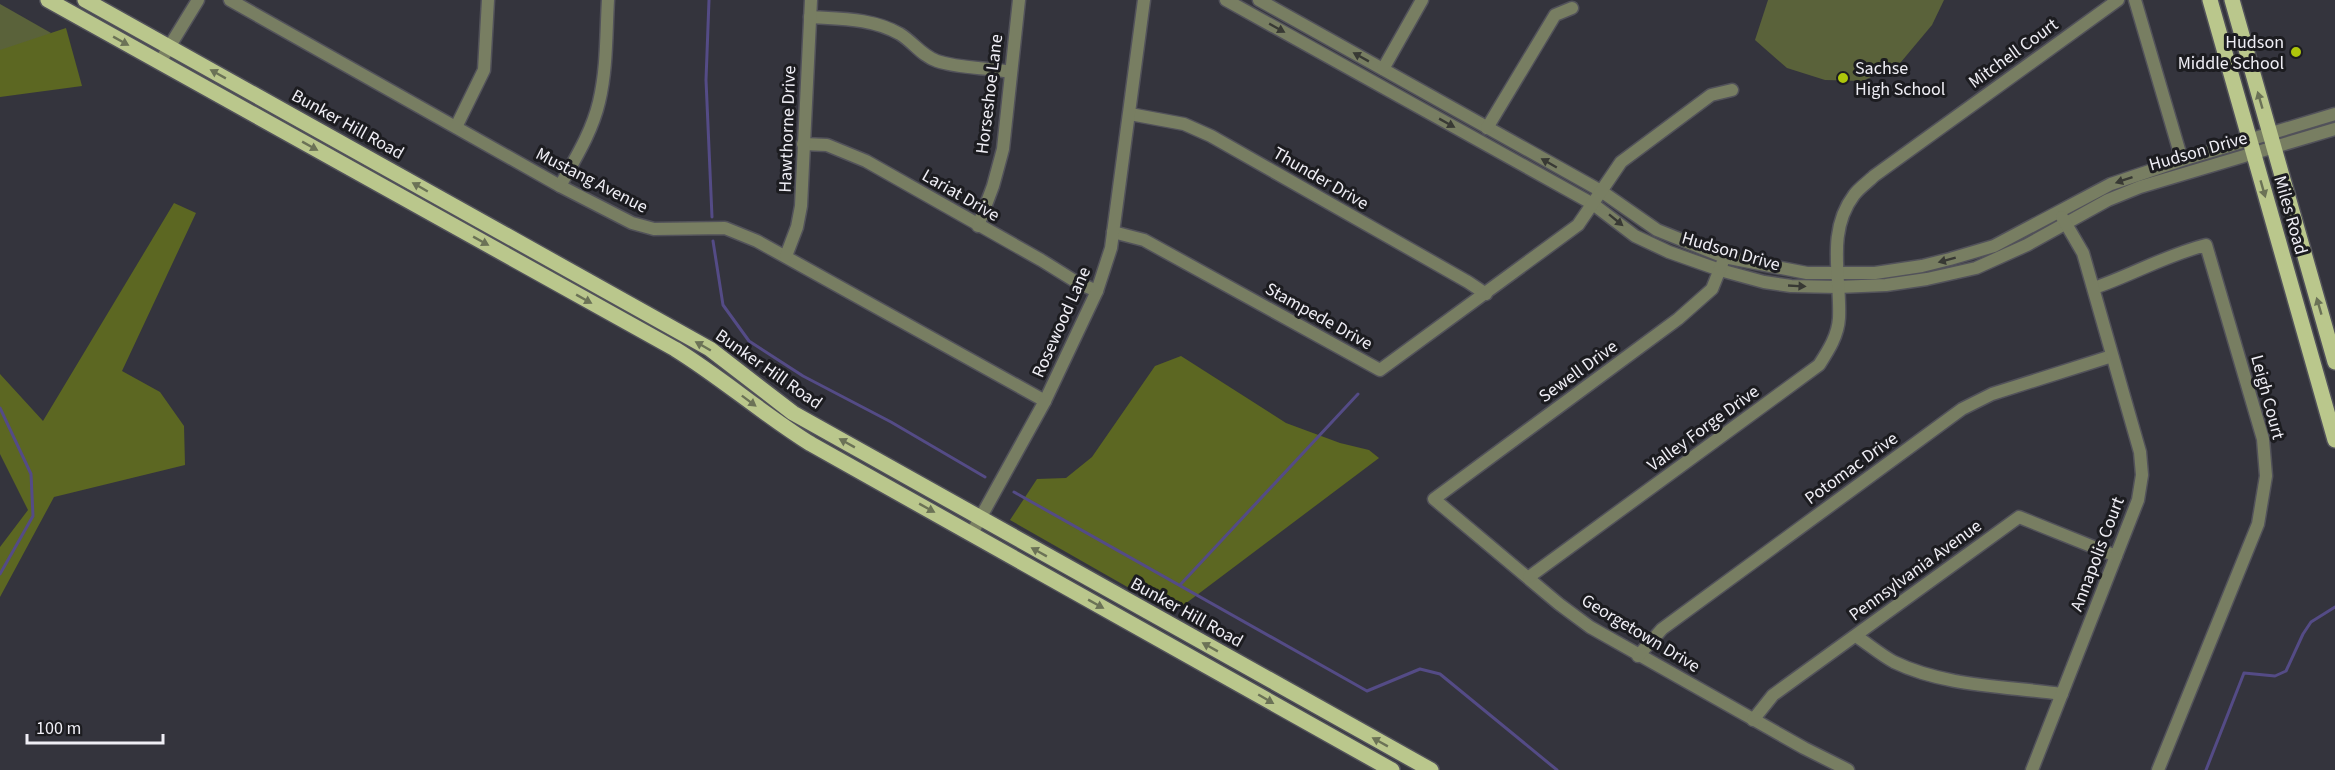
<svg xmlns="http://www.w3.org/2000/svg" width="2335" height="770" viewBox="0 0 2335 770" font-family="'Source Sans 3',sans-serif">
<rect width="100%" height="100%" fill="#34343d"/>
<!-- green -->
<g fill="#5a623a">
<path d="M1768,0H1944L1932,25L1901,62L1863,81L1825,80L1787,68L1755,40Z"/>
<path d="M0,4L51,33L0,69Z"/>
</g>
<!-- forest -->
<g fill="#5c6722">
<path d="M66,28L82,86L0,97V50Z"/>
<path d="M174,203L196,213L122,371L160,392L184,426L185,465L54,497L0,597V547L28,510L0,454V374L43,421Z"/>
<path d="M1181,356L1286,423L1340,443L1369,450L1379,458L1173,613L1010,520L1037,479L1066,478L1092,457L1155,366Z"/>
</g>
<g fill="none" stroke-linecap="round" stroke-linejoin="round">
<!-- stream -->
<g stroke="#544b86" stroke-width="3">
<path d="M709,0L706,80L712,217"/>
<path d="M713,241L723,305L749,341L803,376L891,422L985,477"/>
<path d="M0,408L31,474L33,516L0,574"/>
<path d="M1014,492L1367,691L1420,669L1440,674L1557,770"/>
<path d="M1180,585L1358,394"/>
<path d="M2206,770L2244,673L2275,676L2286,671L2303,634L2311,622L2335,607"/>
</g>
<!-- minor casing -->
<g stroke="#52525a" stroke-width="15">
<g id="minor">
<path d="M230,0L560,186L632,223L654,229L725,228L757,241L1045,401"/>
<path d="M1226,0L1593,204L1635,236L1669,252L1720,270L1764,282L1791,286L1838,287L1886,285L1927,279L1976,268L2027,245L2108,200L2140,187L2335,129"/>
<path d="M1259,0L1601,191L1657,230L1724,257L1807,273H1875L1922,266L1950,259L1994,246L2111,184L2182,160L2335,114"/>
<path d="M2135,0L2182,160"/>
<path d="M810,17C841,19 872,18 900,34C913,42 922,56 937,61C961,69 986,67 1010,72"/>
<path d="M160,62L198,0"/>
<path d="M1383,69L1422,0"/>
<path d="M1130,114L1184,124L1211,136L1468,282L1486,294"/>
<path d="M456,127L484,70L488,0"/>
<path d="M1487,128L1555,15L1572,8"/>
<path d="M803,144L827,145L866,161L1041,260L1078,283L1097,291"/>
<path d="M560,186C575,159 592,132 599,102C607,69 606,34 608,0"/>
<path d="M978,226L993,186L1003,149L1019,0"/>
<path d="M1113,232L1144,240L1380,370L1578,225L1621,162L1711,95L1732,90"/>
<path d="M786,256L797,227L801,206L811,0"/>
<path d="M1722,264L1712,289L1678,319L1434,499L1559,604L1590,627L1804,748L1848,770"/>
<path d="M2094,288C2132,275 2166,255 2206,245L2263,439L2266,476L2258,524L2158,770"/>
<path d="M972,533L1045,401L1097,291L1111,248L1144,0"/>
<path d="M1529,577L1819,365C1828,351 1838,336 1839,318C1841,277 1826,232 1854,195C1859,188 1868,182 1874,176L2118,0"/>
<path d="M1856,636C1868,644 1881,655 1894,662C1946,687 2006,686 2062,694"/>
<path d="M1638,656L1662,629L1962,409L1992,394L2112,356"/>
<path d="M1753,720L1773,695L2019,517L2116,556"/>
<path d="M2032,770L2138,500L2142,475L2140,452L2083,253L2062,217"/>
</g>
</g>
<!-- major casing -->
<g stroke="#52525a" stroke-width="18">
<g id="major">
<path d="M48,0L675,349C722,378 764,415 811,444L1392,770"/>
<path d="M85,0L710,349L793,413L1431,770"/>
<path d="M2210,0L2335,440"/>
<path d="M2232,0L2335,362"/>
</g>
</g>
<!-- minor -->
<use href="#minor" stroke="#787e62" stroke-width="12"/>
<!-- major -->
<use href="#major" stroke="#bac78c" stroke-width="15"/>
</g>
<!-- one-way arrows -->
<defs><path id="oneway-solid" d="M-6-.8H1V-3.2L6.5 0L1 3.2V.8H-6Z" transform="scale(1.5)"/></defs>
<g fill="#383934">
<use href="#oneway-solid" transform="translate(1277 28) rotate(29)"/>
<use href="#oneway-solid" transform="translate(1361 57) rotate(-151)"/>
<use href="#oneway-solid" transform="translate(1447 123) rotate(29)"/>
<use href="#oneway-solid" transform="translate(1549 163) rotate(-150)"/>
<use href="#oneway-solid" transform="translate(2124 180) rotate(161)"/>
<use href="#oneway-solid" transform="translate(1616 220) rotate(39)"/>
<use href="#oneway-solid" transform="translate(1947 260) rotate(165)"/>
<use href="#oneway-solid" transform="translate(1797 286) rotate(3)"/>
</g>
<g fill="#6b7256">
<use href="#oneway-solid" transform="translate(121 41) rotate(29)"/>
<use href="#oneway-solid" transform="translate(218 74) rotate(-151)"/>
<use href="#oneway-solid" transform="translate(2260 100) rotate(-106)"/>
<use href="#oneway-solid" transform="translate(310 146) rotate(29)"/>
<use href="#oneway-solid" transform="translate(420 187) rotate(-150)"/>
<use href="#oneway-solid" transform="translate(2263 189) rotate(74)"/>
<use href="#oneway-solid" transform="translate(481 241) rotate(29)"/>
<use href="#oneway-solid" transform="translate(584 299) rotate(29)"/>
<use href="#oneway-solid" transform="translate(2319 306) rotate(-106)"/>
<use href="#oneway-solid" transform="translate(703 346) rotate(-150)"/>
<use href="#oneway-solid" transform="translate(749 401) rotate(37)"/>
<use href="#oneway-solid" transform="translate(847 443) rotate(-151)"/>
<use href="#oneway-solid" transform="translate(927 508) rotate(29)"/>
<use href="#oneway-solid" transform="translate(1039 552) rotate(-151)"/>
<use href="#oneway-solid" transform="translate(1096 604) rotate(29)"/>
<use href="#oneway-solid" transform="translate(1210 647) rotate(-151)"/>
<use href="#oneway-solid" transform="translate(1266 699) rotate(30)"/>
<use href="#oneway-solid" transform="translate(1380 742) rotate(-151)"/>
</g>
<!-- markers -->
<g fill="#aec60b" stroke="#1c1c20" stroke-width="2">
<circle cx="2296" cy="52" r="6"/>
<circle cx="1843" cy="78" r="6"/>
</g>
<g text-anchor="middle" stroke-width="6" stroke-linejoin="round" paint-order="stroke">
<!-- poi labels -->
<g font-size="18" fill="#efeef5" stroke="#1c1c20" text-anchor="end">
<text x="2284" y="48">Hudson<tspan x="2284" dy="21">Middle School</tspan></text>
<text x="1855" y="74" text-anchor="start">Sachse<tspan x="1855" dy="21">High School</tspan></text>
</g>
<!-- street labels -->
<g font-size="18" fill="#efeef5" stroke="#1c1c20">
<text transform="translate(2013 53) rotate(-36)" y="6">Mitchell Court</text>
<text transform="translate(989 94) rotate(-83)" y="6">Horseshoe Lane</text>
<text transform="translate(348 124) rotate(29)" y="6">Bunker Hill Road</text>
<text transform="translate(787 129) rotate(-88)" y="6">Hawthorne Drive</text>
<text transform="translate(2198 151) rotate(-16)" y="6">Hudson Drive</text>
<text transform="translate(1321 178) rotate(30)" y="6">Thunder Drive</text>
<text transform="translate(592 180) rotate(27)" y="6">Mustang Avenue</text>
<text transform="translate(961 195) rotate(30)" y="6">Lariat Drive</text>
<text transform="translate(2291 215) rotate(74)" y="6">Miles Road</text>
<text transform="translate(1731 251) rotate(16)" y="6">Hudson Drive</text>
<text transform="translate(1319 316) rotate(29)" y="6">Stampede Drive</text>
<text transform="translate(1061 322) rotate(-66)" y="6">Rosewood Lane</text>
<text transform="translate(769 369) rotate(35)" y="6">Bunker Hill Road</text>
<text transform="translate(1578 371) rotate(-36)" y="6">Sewell Drive</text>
<text transform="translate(2268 397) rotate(75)" y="6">Leigh Court</text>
<text transform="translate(1703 428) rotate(-36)" y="6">Valley Forge Drive</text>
<text transform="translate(1851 468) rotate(-36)" y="6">Potomac Drive</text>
<text transform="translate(2097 554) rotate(-69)" y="6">Annapolis Court</text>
<text transform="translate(1915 570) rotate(-36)" y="6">Pennsylvania Avenue</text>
<text transform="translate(1187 612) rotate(29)" y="6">Bunker Hill Road</text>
<text transform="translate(1641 633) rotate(31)" y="6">Georgetown Drive</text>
</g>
</g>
<!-- scale -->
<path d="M27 734v9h136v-9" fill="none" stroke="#efeef5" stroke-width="3"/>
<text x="36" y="734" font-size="18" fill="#efeef5" stroke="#1c1c20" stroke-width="4.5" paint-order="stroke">100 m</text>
</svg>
